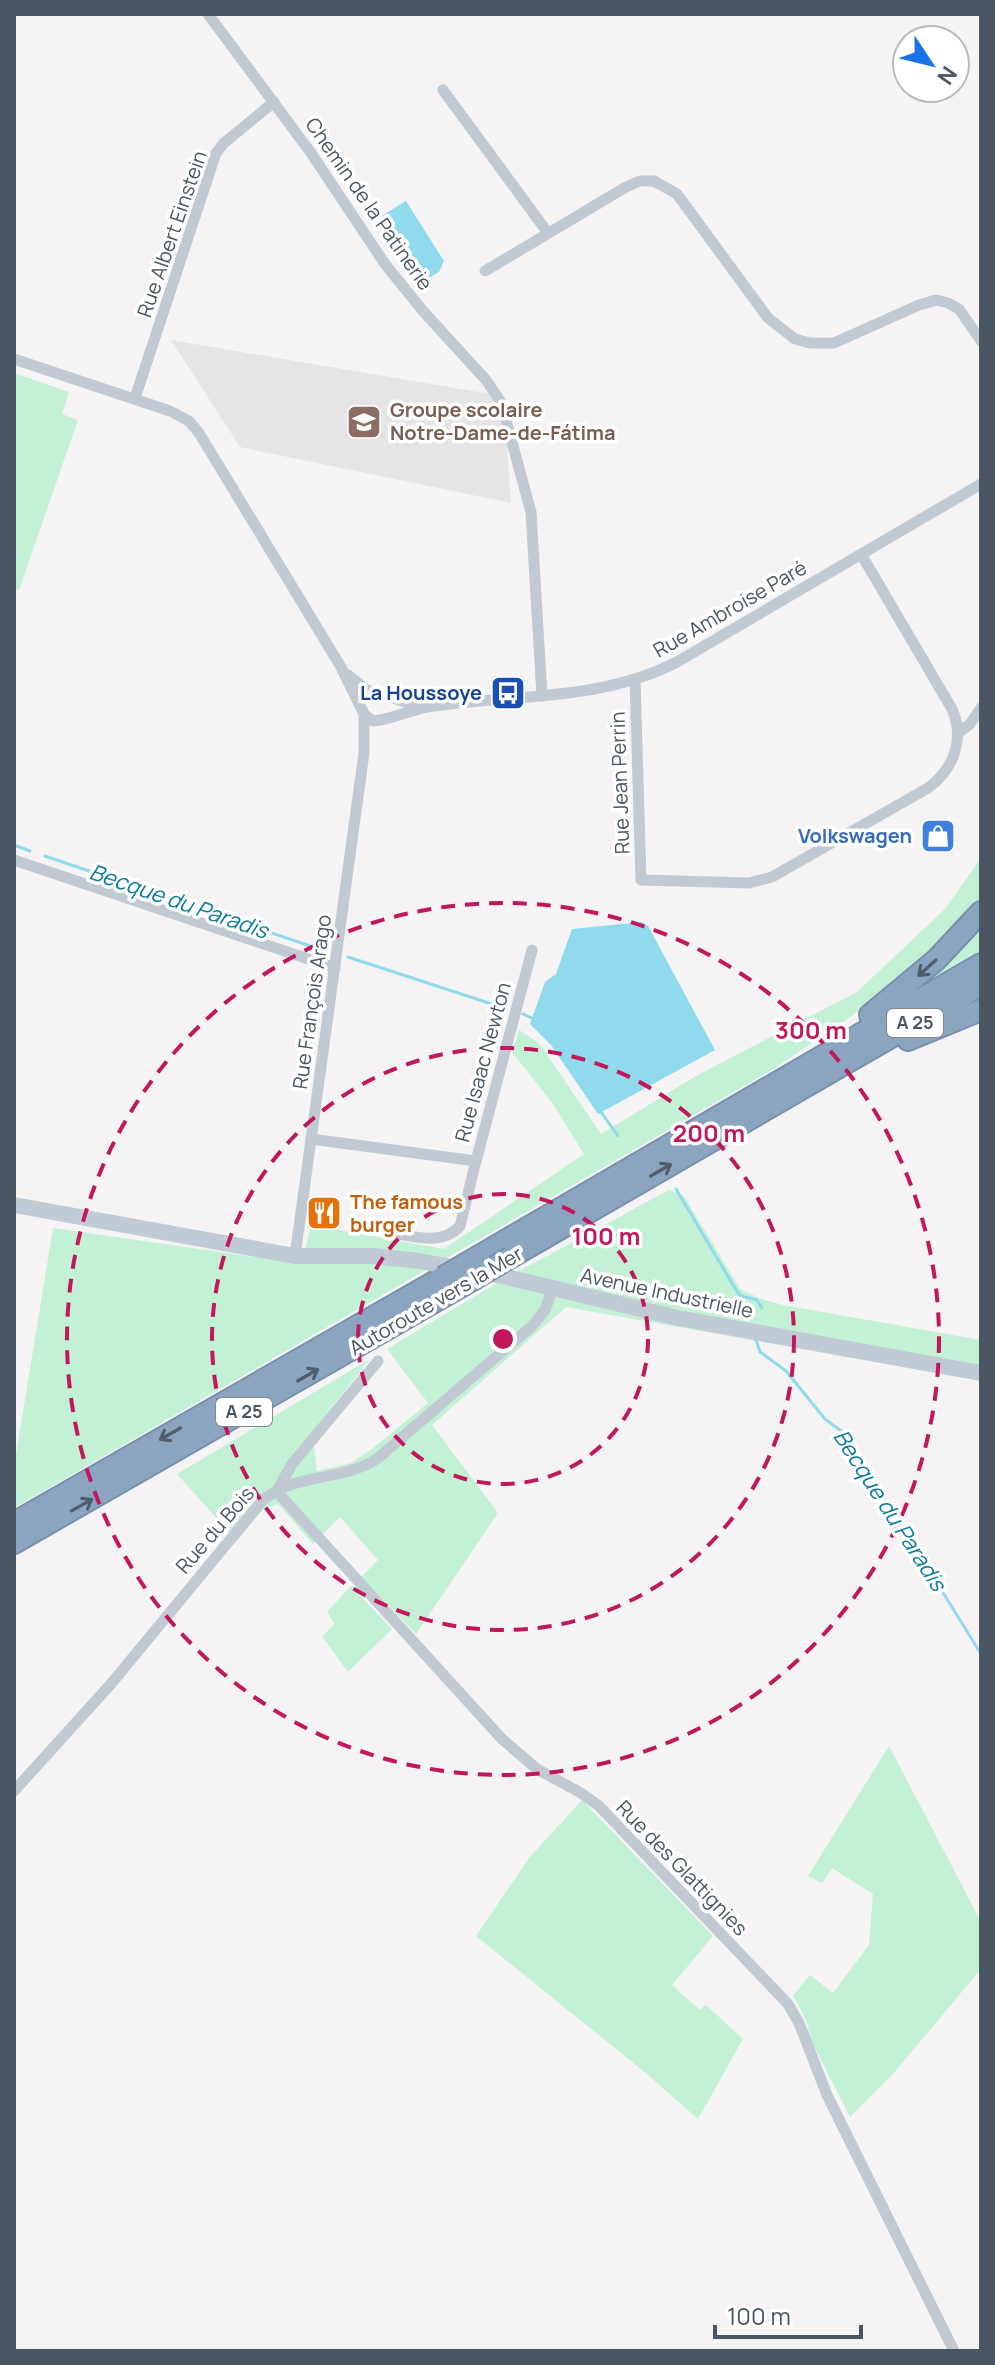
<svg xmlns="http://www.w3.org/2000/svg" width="995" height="2365" viewBox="0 0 995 2365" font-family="Manrope,sans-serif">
<rect width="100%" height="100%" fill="#f5f3f3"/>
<!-- education -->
<path fill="#e6e4e5" d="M171,340L490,394L500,412L506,432L511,503L240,447Z"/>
<!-- green -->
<g fill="#c3f1d5">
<path d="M14,373L69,392L62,414L78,420L19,590L14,589Z"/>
<path d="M981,858V954L914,994L900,983L772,1070L14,1508V1467L53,1228L302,1264L311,1225L444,1249L584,1154L553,1104L512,1052L519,1030L539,1043L601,1134L696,1076L857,992L945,909Z"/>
<path d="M669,1190L684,1196L740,1289L759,1298L783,1305L981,1340V1381L566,1307L432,1425L498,1513L416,1634L361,1577L378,1560L340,1517L313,1544L278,1504L263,1509L237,1541L177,1474L370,1359L312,1432L317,1471L351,1463L372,1449L428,1403L387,1349L497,1283Z"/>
<path d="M351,1586L392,1629L348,1672L322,1636L335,1624L327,1612Z"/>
<path d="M889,1746L981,1922V1969L892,2075L850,2117L810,2038L807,2021L793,1996L810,1975L833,1993L869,1945L873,1894L832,1868L822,1883L808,1876Z"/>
<path d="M582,1800L713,1936L672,1985L700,2010L706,2005L743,2039L698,2119L647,2074L476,1936L529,1858Z"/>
</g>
<!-- water -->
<g fill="#90daee">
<path d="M406,201L444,261L439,272L427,279L421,269L415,271L378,218Z"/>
<path d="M642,922L648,926L715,1050L598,1114L551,1045L530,1024L545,982L556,974L572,929Z"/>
</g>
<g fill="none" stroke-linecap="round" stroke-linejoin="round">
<!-- stream -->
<g stroke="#90daee" stroke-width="3">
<path d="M14,845L30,851"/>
<path d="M45,856L313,947"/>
<path d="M348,957L501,1007"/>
<path d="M523,1014L534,1019"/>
<path d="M601,1112L618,1136"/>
<path d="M676,1189L736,1290L741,1296L757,1300L762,1308"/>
<path d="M756,1340L760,1352L786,1371L825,1419L845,1434L981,1654"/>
</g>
<!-- highway casing -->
<g stroke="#7690ad" stroke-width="24">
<g id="highway">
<path d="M870,1015L936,960L981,912"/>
<path d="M908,1040L981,1010"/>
<path d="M479,1256L981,964"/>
<path d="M511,1257L981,985"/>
<path d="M14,1523L443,1277"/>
<path d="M14,1543L474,1279"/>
</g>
</g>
<!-- street -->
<g stroke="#c1cad2" stroke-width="11">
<path d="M208,14L311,153L385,264L423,311L486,380L501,402L531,512L542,696"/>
<path d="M443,90L548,233"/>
<path d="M485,271L626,187L640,181H654L677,194L768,318L795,339L810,343H834L919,305L936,300L948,303L959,309L981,341"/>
<path d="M14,359L170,411L189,421L199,433L341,667L364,714L373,721C391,720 410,710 427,707C512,694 599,702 677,662L981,484"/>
<path d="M135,398L216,153L224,143L274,102"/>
<path d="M348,675L367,690L418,706"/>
<path d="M635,680L641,880L749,883L772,877L928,788C954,769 965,739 952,709L861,554"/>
<path d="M958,733L970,724L981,708"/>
<path d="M14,860L335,968"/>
<path d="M311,1139L476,1161L532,950"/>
<path d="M398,1234C419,1238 444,1244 460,1226L476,1161"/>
<path d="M295,1256L364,753V714"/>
<path d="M378,1361L292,1464L278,1489L279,1494L502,1739L537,1769L581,1793L599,1806L788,2004L799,2023L827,2095L954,2351"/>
<path d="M14,1791L110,1685L263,1500C296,1472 343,1482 378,1458L532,1326L545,1310L553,1288"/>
</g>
<!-- secondary -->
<path stroke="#c1cbd6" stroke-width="16" d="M14,1205L295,1256H373L419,1261L507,1277L678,1318L981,1373"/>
<!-- highway -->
<use href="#highway" stroke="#8ba5c1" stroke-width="20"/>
<!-- highway-bridge casing -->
<g stroke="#7690ad" stroke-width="24" stroke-linecap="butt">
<g id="highway-bridge">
<path d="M443,1277L479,1256"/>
<path d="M474,1279L511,1257"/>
</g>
</g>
<!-- highway-bridge -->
<use href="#highway-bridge" stroke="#8ba5c1" stroke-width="20"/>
</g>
<!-- one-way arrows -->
<defs><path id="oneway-shaft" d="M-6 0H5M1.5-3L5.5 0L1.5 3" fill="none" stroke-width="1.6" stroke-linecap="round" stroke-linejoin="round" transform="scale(2)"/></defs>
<g stroke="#505e6b">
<use href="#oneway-shaft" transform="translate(927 968) rotate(138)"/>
<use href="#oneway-shaft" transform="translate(661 1170) rotate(-30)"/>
<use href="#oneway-shaft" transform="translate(308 1375) rotate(-30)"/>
<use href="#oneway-shaft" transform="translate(170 1434) rotate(150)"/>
<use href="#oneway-shaft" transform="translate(82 1505) rotate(-29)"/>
</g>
<!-- distance rings -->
<g fill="none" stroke="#c2185b" stroke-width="4" stroke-dasharray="14 10">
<circle cx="503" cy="1339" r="145"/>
<circle cx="503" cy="1339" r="291"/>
<circle cx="503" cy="1339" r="436"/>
</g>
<!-- icons -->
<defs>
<g id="school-square" transform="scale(1.8)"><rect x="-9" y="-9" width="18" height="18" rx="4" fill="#8d6e63" stroke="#fff"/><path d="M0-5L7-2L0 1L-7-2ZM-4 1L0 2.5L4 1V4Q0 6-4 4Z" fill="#fff"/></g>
<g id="bus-square" transform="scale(1.8)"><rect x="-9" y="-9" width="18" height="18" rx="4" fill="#1a4fb4" stroke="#fff"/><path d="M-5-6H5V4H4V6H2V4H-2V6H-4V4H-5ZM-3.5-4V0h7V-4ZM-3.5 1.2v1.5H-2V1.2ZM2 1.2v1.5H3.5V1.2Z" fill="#fff"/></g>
<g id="shop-square" transform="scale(1.8)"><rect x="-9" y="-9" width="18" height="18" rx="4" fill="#3f7fe0" stroke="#fff"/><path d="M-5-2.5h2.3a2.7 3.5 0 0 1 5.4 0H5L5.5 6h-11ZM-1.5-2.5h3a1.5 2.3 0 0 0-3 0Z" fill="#fff"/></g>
<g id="restaurant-square" transform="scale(1.8)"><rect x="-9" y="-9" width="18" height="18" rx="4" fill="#e8710a" stroke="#fff"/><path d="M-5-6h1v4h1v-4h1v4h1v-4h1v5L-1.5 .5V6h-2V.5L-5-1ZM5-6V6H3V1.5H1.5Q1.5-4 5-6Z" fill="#fff"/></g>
</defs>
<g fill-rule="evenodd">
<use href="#school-square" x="364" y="422"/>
<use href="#bus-square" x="508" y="693"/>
<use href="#shop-square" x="938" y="836"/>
<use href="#restaurant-square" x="324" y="1213"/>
</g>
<g text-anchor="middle" stroke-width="7" stroke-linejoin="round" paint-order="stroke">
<!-- shield labels -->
<g fill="#fff" stroke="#808990" stroke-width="2">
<rect x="887" y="1009" width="56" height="28" rx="6"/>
<rect x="216" y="1398" width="56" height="28" rx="6"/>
</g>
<g font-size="18" font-weight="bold" fill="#4a5661">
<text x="915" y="1029">A 25</text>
<text x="244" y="1418">A 25</text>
</g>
<!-- street labels -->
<g font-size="20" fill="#4a5661" stroke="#fff">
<text transform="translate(369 204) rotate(55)" y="7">Chemin de la Patinerie</text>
<text transform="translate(172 234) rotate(-71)" y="7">Rue Albert Einstein</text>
<text transform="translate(730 609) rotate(-30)" y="7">Rue Ambroise Paré</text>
<text transform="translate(620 783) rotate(-92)" y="7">Rue Jean Perrin</text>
<text transform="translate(312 1002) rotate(-82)" y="7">Rue François Arago</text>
<text transform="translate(483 1062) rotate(-75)" y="7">Rue Isaac Newton</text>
<text transform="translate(667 1293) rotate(12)" y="7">Avenue Industrielle</text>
<text transform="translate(436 1301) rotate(-30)" y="7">Autoroute vers la Mer</text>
<text transform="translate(215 1530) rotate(-49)" y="7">Rue du Bois</text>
<text transform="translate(682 1868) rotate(46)" y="7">Rue des Glattignies</text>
</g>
<!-- education labels -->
<g font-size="20" font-weight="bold" fill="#785e54" stroke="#fff" text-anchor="start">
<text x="390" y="417">Groupe scolaire<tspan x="390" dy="23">Notre-Dame-de-Fátima</tspan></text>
</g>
<!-- transit labels -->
<g font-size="20" font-weight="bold" fill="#164399" stroke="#fff" text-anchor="end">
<text x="482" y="700">La Houssoye</text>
</g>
<!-- shop labels -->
<g font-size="20" font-weight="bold" fill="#366cbe" stroke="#fff" text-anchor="end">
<text x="912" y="843">Volkswagen</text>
</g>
<!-- food labels -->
<g font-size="20" font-weight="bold" fill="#c56008" stroke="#fff" text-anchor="start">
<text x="350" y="1209">The famous<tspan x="350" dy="23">burger</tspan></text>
</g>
<!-- water labels -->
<g font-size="22" font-style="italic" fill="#0c7c9b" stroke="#fff">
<text transform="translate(179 901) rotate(19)" y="8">Becque du Paradis</text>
<text transform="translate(890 1510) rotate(57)" y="8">Becque du Paradis</text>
</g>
</g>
<circle cx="503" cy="1339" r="12" fill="#c2185b" stroke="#fff" stroke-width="4"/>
<g font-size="24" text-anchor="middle" font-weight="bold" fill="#c2185b" stroke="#fff" stroke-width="7" stroke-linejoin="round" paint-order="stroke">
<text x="811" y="1039">300 m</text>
<text x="709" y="1142">200 m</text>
<text x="606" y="1245">100 m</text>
</g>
<!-- border -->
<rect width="995" height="2365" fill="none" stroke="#4a5661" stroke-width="32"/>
<!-- north arrow -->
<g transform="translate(931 64) rotate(125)"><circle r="38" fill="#ffffff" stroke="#b7bbc0" stroke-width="2"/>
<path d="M0-6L14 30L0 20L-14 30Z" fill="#1a73e8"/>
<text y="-12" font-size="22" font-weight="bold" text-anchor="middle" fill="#4a5661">N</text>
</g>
<!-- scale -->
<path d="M715 2325v12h146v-12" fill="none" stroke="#4a5661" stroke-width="4"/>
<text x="727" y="2325" font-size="24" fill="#4a5661" stroke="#ffffff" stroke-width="6" paint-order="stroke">100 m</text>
</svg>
